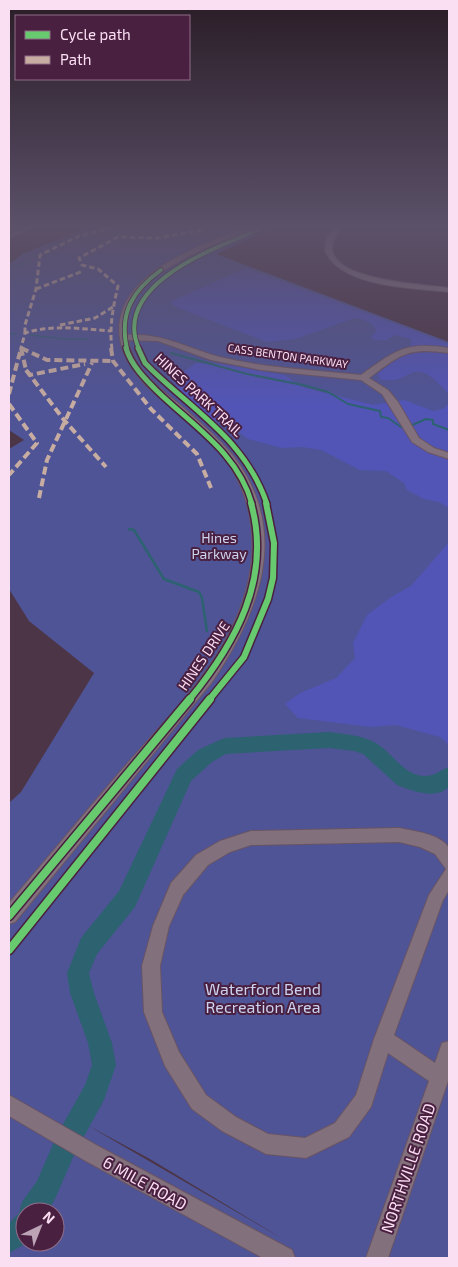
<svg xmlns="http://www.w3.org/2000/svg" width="458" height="1267" viewBox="0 0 458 1267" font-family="'Exo 2',sans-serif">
<rect width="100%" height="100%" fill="#4c3547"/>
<!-- green -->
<path fill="#4f5496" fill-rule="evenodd" d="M90,227H274L216,254L449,342V1258H9V803L21,792L94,673L29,621L9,589V449L24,440L9,430V264L24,253ZM87,1125L150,1159L283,1239ZM25,1212H55V1242H25Z"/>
<!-- forest -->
<g fill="#5255b5">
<path d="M249,269L449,344V394C408,349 416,387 380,379L378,373L402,355L411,351V339L395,335L387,340H374L371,337L376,331C374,322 363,320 355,318L295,339L267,342L176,307L170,302L241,270Z"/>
<path d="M196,363L221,364L284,375L302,387L373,405L404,400L433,411L443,409L449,404V508L439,502L424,499L407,490L404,483L386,471L360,470L321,450L302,447L282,448L248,439L232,427L207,419L180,394L173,379Z"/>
<path d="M449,542V745L440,737L396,725L371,727L298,718L285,704L300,693L336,678L355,658L353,643L367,615L391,597L411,586Z"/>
</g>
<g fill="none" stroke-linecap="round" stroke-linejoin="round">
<!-- stream-far2 -->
<g stroke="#2d6271" stroke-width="1">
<path d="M215,227L219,237"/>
<path d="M9,268L28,262"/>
<path d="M9,334H16"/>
<path d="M30,335L64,339H88"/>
</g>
<!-- stream-far1 -->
<g stroke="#2d6271" stroke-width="2">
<path d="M171,353L247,374L303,385L328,392L348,404L380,411L381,417L388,418L401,427"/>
<path d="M410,426L426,419L433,420V424L449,430"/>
</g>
<!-- stream -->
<path stroke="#2d6271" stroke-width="2.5" d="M129,529L134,530L164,579L199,592L202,598L207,631"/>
<!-- river -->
<path fill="#2d6271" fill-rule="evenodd" d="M329,732C344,734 361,735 374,742C392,751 403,776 425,776C435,776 440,770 449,767V787C435,800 413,791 397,785L363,754L354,751L329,748L226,754L212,762L191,781L135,907L97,954L89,973L94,993L112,1043L116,1065L104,1100L75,1153L55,1199L48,1212H25V1242H29L9,1253V1223L19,1213L22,1202L37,1181L57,1135L85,1085L92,1065L88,1043L70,993L67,973L81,938L119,891L177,769L198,750L224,738Z"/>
<!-- minor casing -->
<g stroke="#695464" stroke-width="2">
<g id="minor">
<path d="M27,227H36L9,238V234Z"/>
<path d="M246,227H254C244,235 228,239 215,244C179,260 121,286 127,335C163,333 184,347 216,356C263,368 313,370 361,375C395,351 405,341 449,348V353C408,347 401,354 369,378L388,390L398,402L419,438L434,448L449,453V459L428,452L412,442L382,394L361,380L261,370L211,360L158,341L128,340C132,368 159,388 179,404C198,421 218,437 234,457C291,532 259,613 212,682L15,922L9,924V903C46,860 82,816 120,772C172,712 240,650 251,567C256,533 249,495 230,466C208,432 171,411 144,383C128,365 116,345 120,320C129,268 204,245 246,227Z"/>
<path d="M335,227H342C296,280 423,284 449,288V292C416,288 339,288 325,250L326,239Z"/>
<path d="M399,828C414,831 441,834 449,848V890L443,900L394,1035L435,1063L442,1043L449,1041V1078L388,1258H366L429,1081L388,1053L371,1107L349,1137L306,1158L266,1154L222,1131L192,1109L165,1066L144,1012L142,966L153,926L171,883L196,855L220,841L251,831ZM399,842L420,847L435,854L446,869L429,895L374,1039L356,1095L335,1123L305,1138L268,1134L236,1117L206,1095L179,1052L162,1012L160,966L169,926L183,895L208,865L230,852L251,845Z"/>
<path d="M9,1095L98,1146L292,1250L295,1258H263L84,1160L9,1116Z"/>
</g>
</g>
<!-- minor -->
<use href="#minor" fill="#82707d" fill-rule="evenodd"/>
<!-- quiet-far1 -->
<g stroke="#c7aca2" stroke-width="3" stroke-dasharray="5.5 3" stroke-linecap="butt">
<path d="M36,289L83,271"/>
<path d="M60,325L95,318L113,307"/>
<path d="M25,333V325L36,289L40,255L79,236L114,227"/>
<path d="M24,349L21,348L25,333C53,324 82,329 111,331"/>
<path d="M112,349C109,328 113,307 118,286L98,269L82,265L79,258L118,237L157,238L203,230L206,227"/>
</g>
<!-- quiet -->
<g stroke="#c7aca2" stroke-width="4" stroke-dasharray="8 4" stroke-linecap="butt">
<path d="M21,348L47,360L113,361"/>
<path d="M21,348L26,370L30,375L85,364"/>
<path d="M111,348L113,361L151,409L197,454L211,488"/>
<path d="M26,370L64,420L106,467"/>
<path d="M9,394L20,352"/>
<path d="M9,404L37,443L9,475"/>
<path d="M39,498L47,460L92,363"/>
</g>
<!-- cycleway-far3 casing -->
<g stroke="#4a2041" stroke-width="5.5">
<g id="cycleway-far3">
<path d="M127,349C119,313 132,291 161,270"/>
<path d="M139,349C110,283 220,246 265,227"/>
</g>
</g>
<!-- cycleway-far2 casing -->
<g stroke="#4a2041" stroke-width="8">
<g id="cycleway-far2">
<path d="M126,348C131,365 145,379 157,391C193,426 238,453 252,504"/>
<path d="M138,348L145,363L153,371C198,414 246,442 267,504"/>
</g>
</g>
<!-- cycleway-far1 casing -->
<g stroke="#4a2041" stroke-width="9">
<g id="cycleway-far1">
<path d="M189,700C236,643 272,578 251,503"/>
<path d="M209,700L244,657L268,599L273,578L274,543L266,503"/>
</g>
</g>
<!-- cycleway casing -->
<g stroke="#4a2041" stroke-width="11">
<g id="cycleway">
<path d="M9,916L190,699"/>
<path d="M9,950L210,699"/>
</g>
</g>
<!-- cycleway-far3 -->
<use href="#cycleway-far3" stroke="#67ca6e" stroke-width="4"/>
<!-- cycleway-far2 -->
<use href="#cycleway-far2" stroke="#67ca6e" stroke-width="5"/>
<!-- cycleway-far1 -->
<use href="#cycleway-far1" stroke="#67ca6e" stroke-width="6"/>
<!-- cycleway -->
<use href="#cycleway" stroke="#67ca6e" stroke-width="8"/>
</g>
<!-- sky -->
<linearGradient id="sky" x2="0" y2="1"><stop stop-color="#2a1d27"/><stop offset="0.56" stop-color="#5b5169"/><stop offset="1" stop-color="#5b5169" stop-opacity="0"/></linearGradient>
<rect width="458" height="404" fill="url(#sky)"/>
<g text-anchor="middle" stroke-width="4" stroke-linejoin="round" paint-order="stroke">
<!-- far-street labels -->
<g font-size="11" fill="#fadef2" stroke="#4a2041">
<text transform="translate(288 356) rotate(8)" y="4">CASS BENTON PARKWAY</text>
</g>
<!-- street labels -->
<g font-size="14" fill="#fadef2" stroke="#4a2041">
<text transform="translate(199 395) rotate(43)" y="5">HINES PARK TRAIL</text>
<text transform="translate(204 656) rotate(-56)" y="5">HINES DRIVE</text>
</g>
<!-- park labels -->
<g font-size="14" fill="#cdd2ee" stroke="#4a2041">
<text x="219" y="543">Hines<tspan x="219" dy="16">Parkway</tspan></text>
</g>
<!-- near-park labels -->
<g font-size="16" fill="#cdd2ee" stroke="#4a2041">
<text x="263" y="995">Waterford Bend<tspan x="263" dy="18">Recreation Area</tspan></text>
</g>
<!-- near-street labels -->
<g font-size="16" fill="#fadef2" stroke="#4a2041">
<text transform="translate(408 1168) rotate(-71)" y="6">NORTHVILLE ROAD</text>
<text transform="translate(145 1183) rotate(29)" y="6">6 MILE ROAD</text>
</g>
</g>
<!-- border -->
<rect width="458" height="1267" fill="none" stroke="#fadef2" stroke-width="20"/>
<!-- legend -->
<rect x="15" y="15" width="175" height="65" fill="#4a2041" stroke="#906c88"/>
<rect x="25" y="31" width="25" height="8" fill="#67ca6e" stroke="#906c88"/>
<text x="60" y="40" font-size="15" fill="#fadef2">Cycle path</text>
<rect x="25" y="56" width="25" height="8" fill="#c7aca2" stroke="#906c88"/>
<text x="60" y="65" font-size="15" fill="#fadef2">Path</text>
<!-- north arrow -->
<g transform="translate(40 1227) rotate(43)"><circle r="24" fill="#4a2041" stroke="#906c88"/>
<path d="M0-4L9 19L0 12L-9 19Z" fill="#bda3b6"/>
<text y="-8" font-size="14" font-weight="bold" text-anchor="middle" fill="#fadef2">N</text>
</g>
</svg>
